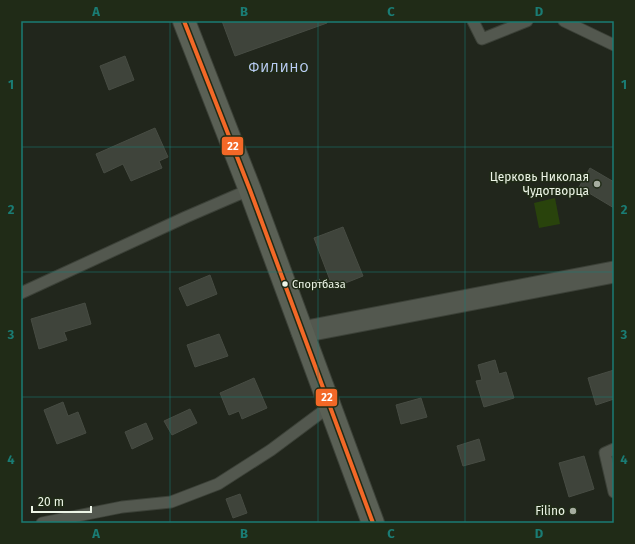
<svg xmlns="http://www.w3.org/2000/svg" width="635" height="544" viewBox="0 0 635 544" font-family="'Fira Sans',sans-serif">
<rect width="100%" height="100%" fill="#21261c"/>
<!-- green -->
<path fill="#29430c" d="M555,198L560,224L539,228L534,203Z"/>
<!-- building -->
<g fill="#3f443b" stroke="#474c43">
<path d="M222,21H327V23L235,56Z"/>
<path d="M125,56L134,80L109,90L100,66Z"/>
<path d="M155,128L168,157L159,161L162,168L131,181L123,164L104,173L96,154Z"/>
<path d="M590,168L614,182V208L579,187Z"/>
<path d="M343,227L363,276L333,288L314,238Z"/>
<path d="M210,275L217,294L187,306L179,288Z"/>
<path d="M85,303L91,324L64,332L67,340L39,349L31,319Z"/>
<path d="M219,334L228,356L195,367L187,345Z"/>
<path d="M495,360L499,374L506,372L514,398L484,407L476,381L482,380L478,365Z"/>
<path d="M614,370V399L596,405L588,378Z"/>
<path d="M254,378L267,408L242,419L239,411L229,415L220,393Z"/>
<path d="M421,398L427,417L401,424L396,405Z"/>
<path d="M63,402L68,416L78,412L86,433L57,444L44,410Z"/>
<path d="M190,409L197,423L172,435L164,421Z"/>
<path d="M146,423L153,439L132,449L125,432Z"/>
<path d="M479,439L485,460L463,466L457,446Z"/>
<path d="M584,456L594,489L569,497L559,463Z"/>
<path d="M240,494L247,513L233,518L226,499Z"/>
</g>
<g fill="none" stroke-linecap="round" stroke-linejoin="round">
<!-- lane casing -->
<g stroke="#3c4138" stroke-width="13">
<g id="lane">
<path d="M473,21L482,39L527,21"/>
<path d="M564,21L614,45"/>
<path d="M21,293L186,217L237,195L250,190"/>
<path d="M614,449L605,453L614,492"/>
<path d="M42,523L122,507L171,502L218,484L271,450L330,406"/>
</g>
</g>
<!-- street casing -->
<g stroke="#3c4138" stroke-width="23">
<path id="street" d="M302,332L614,272"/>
</g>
<!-- secondary casing -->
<g stroke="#3c4138" stroke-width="24">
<path id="secondary" d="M184,21L250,190L373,523"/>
</g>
<!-- path -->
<path stroke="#5b5f58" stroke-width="2.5" stroke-dasharray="4 2" stroke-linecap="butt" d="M308,284L320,280"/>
<!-- lane -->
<use href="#lane" stroke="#53584f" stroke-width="11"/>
<!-- street -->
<use href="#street" stroke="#53584f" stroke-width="21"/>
<!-- secondary -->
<use href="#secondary" stroke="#5a6055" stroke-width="22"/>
<!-- bus-1 casing -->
<g stroke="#202b17" stroke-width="7">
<path id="bus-1" d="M184,21L250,190L373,523"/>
</g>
<!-- bus-1 -->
<use href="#bus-1" stroke="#f36827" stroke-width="4"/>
</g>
<!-- grid -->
<path fill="none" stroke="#1a7c74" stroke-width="1" stroke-opacity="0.55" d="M170,21V523M318,21V523M465,21V523M21,147H614M21,272H614M21,397H614"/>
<!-- markers -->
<g fill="#a6ada0" stroke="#202b17" stroke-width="1.5">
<circle cx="597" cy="184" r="4"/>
<circle cx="573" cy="511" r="4"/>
</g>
<circle fill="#edf5e7" stroke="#202b17" stroke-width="1.5" cx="285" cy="284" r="3.5"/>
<g text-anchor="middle" stroke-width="3" stroke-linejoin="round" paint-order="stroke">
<!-- bus labels -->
<g font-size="11" fill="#edf5e7" stroke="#202b17" text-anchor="start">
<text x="292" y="288">Спортбаза</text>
</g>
<!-- poi labels -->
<g font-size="12" fill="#edf5e7" stroke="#202b17" text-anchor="end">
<text x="589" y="181">Церковь Николая<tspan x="589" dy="14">Чудотворца</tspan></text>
<text x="565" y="515">Filino</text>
</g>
<!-- neighbourhood labels -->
<g font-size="13" letter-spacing="1" fill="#bbcdf6" stroke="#202b17">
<text x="279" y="72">ФИЛИНО</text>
</g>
</g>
<g stroke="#202b17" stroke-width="1.5">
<rect x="221" y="136" width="23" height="20" rx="4" fill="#f36827"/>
<rect x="315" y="388" width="23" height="19" rx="4" fill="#f36827"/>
</g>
<g font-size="11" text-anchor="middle" font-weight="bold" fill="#fff">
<text x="233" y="150">22</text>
<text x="327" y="401">22</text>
</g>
<!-- border -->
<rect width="635" height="544" fill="none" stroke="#202b17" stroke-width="44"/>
<!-- scale -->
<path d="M32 506v6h59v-6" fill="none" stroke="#edf5e7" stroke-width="2"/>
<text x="38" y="506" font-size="12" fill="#edf5e7" stroke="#202b17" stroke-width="3" paint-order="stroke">20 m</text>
<rect x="22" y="22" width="591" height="500" fill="none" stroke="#1a7c74" stroke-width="1.5"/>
<g font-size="13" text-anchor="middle" font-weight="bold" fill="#1a7c74">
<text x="96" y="16">A</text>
<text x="244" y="16">B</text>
<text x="391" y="16">C</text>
<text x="539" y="16">D</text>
<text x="11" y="89">1</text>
<text x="624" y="89">1</text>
<text x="11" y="214">2</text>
<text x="624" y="214">2</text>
<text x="11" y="339">3</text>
<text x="624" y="339">3</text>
<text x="11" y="464">4</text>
<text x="624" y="464">4</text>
<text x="96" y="538">A</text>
<text x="244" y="538">B</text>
<text x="391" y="538">C</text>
<text x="539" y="538">D</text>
</g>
</svg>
